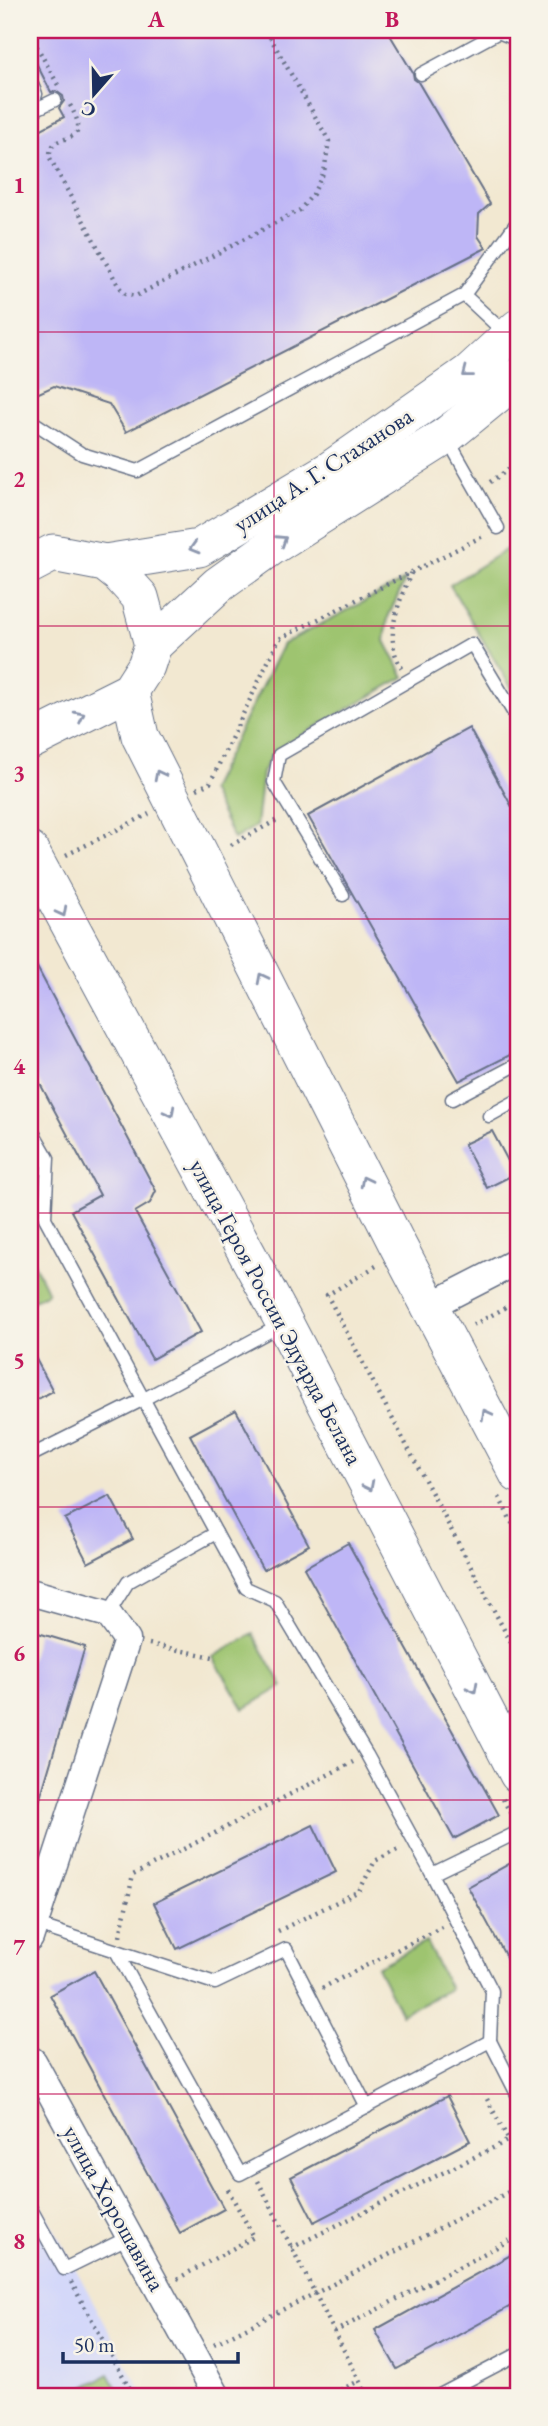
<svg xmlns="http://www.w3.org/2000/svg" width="548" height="2426" viewBox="0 0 548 2426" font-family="'EB Garamond',serif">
<rect width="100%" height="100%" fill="#f7f3e8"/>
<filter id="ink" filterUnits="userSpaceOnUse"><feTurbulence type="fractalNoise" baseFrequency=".0143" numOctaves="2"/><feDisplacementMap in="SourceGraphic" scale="14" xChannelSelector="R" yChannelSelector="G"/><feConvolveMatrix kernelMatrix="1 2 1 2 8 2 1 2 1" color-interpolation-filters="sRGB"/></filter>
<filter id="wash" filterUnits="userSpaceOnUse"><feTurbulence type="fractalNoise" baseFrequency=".00686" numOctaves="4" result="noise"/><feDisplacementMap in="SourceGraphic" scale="28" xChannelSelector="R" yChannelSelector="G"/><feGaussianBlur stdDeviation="1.57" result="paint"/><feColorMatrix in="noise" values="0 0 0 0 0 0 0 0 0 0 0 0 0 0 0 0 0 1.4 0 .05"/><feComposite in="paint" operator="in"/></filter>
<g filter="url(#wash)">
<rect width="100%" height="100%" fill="#f2e8d1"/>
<!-- built -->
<path fill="#d4d8f9" d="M30,2184L144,2396H30Z"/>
<!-- green -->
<g fill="#9ec46f" stroke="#5c7a66" stroke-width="2">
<path d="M518,542V699L450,585Z"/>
<path d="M405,580L388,617L385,641L404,677L274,751L262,773L256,826L234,839L210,790L283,644Z"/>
<path d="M30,1255L48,1293L30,1302Z"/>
<path d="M253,1634L283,1686L244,1709L213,1657Z"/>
<path d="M426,1942L450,1989L401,2014L377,1967Z"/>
<path d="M109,2374L121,2396H68Z"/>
</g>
<g id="blocks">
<!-- building -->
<g fill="#beb6f6">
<path d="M30,30H387L413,73L414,79L418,82L490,204L479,214L478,236L486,248L126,432L109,404L54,386L30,397V135L64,117L59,108L64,101L63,96L56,91L51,92L30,51Z"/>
<path d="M469,728L518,818V1051L459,1081L308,816Z"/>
<path d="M30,954L156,1191L150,1203L135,1212L201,1332L152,1359L71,1211L100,1195L30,1065Z"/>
<path d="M492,1131L515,1174L487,1188L464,1144Z"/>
<path d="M30,1348L53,1391L30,1403Z"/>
<path d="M236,1410L309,1545L263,1570L190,1435Z"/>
<path d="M110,1496L133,1539L88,1563L65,1519Z"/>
<path d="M348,1543L499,1815L454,1839L304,1568Z"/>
<path d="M38,1633L85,1647L35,1815L30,1814V1661Z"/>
<path d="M313,1825L336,1872L177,1949L154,1903Z"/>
<path d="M511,1863L518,1877V1979L468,1887Z"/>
<path d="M94,1971L224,2209L180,2233L50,1995Z"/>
<path d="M447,2096L470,2141L314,2222L291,2177Z"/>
<path d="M518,2251V2302L397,2369L375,2330Z"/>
</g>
</g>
</g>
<g filter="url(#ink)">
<use href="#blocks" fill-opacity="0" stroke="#667086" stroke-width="2"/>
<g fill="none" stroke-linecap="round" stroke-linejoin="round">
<!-- lane casing -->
<g stroke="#667086" stroke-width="15">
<g id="lane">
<path d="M493,30L518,40"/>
<path d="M421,74L499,32"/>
<path d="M30,80L36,94L30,112"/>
<path d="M30,112L55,100"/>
<path d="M464,295L507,335"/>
<path d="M30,420L82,454L138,471L464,295L518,221"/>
<path d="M448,440L498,528"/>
<path d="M343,895L274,782L279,755L472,644L518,720"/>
<path d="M452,1099L518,1064"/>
<path d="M489,1116L518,1100"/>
<path d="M30,1127L48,1158L45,1218L246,1588L275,1601L367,1755L432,1874L492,1991L490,2041"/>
<path d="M30,1456L144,1399L281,1325"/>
<path d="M108,1614L128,1582L216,1533"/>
<path d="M432,1874L518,1832"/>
<path d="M34,1924L215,1983L286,1949L367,2107"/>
<path d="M116,1951L240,2174L490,2041L518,2096"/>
<path d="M30,2207L64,2269L129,2237"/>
<path d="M438,2396L518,2354"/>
</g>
</g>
<!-- street casing -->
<g stroke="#667086" stroke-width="29">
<g id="street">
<path d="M430,1306L518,1261"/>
<path d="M30,1592L108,1614L127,1640L30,1938"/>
<path d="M30,2059L33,2061L217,2396"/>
</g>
</g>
<!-- secondary casing -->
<g stroke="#667086" stroke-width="39">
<g id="secondary">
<path d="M105,563L199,548L330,470L469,373L518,328"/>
<path d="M30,565L53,553L105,563L120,575L140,597L153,645L146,666L130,691L30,741"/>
<path d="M153,645L218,585L274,545L446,436L518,377"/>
<path d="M130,691L140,736L396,1242L518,1474"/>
<path d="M30,851L285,1324L518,1774"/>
</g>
</g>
<!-- path -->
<g stroke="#667086" stroke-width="4.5" stroke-dasharray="2 5" stroke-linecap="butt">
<path d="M30,34L58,85"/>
<path d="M70,105C97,153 48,126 50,158L119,287L125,294L136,296L300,210L313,194L324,172L329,141L266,30"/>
<path d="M490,482L518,463"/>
<path d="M402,668C382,638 399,603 411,573"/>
<path d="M197,789L210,783L279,639L485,535"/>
<path d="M231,845L279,819"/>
<path d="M66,855L149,814"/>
<path d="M376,1266L327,1295L518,1656"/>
<path d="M473,1325L518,1301"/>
<path d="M499,1497L518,1535"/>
<path d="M149,1644L213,1657"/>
<path d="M503,1799L512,1816"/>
<path d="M278,1931L359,1891L375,1861L399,1849"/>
<path d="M120,1936L133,1875L353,1762"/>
<path d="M322,1988L442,1927"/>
<path d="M487,2099L518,2158"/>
<path d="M258,2181L367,2396"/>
<path d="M291,2248L509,2140"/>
<path d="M177,2279L254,2237L226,2186"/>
<path d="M71,2282L134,2396"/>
<path d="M334,2332L518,2236"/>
<path d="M214,2344L314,2294L518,2187"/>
<path d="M328,2396L359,2381"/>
</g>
<!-- lane -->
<use href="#lane" stroke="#fff" stroke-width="12"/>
<!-- street -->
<use href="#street" stroke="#fff" stroke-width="26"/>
<!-- secondary -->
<use href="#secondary" stroke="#fff" stroke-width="37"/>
</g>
<!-- one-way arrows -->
<defs><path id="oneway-chevron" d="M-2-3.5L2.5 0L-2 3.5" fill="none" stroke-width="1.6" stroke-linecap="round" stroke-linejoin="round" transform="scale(1.75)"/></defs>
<g stroke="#8d97ae">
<use href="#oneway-chevron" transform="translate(467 373) rotate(142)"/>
<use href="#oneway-chevron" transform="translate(282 540) rotate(-33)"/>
<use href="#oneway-chevron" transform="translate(194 548) rotate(164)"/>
<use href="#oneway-chevron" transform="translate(80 716) rotate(-27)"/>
<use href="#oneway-chevron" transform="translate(159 775) rotate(-117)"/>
<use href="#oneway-chevron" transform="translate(62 912) rotate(62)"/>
<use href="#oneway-chevron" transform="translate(262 978) rotate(-117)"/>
<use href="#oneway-chevron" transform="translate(170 1112) rotate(62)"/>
<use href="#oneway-chevron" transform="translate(365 1181) rotate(-117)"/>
<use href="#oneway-chevron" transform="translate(486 1414) rotate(-118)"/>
<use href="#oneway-chevron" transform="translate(369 1486) rotate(63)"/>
<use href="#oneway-chevron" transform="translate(473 1688) rotate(63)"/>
</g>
</g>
<!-- grid -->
<path fill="none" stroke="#c2185b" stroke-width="2" stroke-opacity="0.55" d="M274,30V2396M30,332H518M30,626H518M30,919H518M30,1213H518M30,1507H518M30,1800H518M30,2094H518"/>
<g text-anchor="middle" stroke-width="5" stroke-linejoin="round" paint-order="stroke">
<!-- street labels -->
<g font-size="24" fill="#1b2f5e" stroke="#f7f3e8">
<text transform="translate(323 470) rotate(-33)" y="8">улица А. Г. Стаханова</text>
<text transform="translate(276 1312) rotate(62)" y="8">улица Героя России Эдуарда Белана</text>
<text transform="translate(114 2208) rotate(61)" y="8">улица Хорошавина</text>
</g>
</g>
<!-- margin -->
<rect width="548" height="2426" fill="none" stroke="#f7f3e8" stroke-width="77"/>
<!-- north arrow -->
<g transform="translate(94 94) rotate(200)" stroke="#f7f3e8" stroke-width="5" paint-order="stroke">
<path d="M0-5L12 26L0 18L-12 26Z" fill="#1b2f5e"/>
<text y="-10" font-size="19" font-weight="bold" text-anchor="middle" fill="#1b2f5e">С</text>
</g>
<!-- scale -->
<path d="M63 2352v10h175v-10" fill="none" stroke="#1b2f5e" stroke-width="3.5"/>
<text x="74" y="2352" font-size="21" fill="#1b2f5e" stroke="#f7f3e8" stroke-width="5" paint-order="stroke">50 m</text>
<rect x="38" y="38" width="472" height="2350" fill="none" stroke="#c2185b" stroke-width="2.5"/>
<g font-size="23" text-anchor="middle" font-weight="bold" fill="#c2185b">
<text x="156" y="27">A</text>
<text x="392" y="27">B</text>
<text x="19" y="193">1</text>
<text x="19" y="487">2</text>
<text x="19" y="781">3</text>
<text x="19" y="1074">4</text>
<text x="19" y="1368">5</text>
<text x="19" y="1661">6</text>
<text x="19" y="1955">7</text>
<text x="19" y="2249">8</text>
</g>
</svg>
